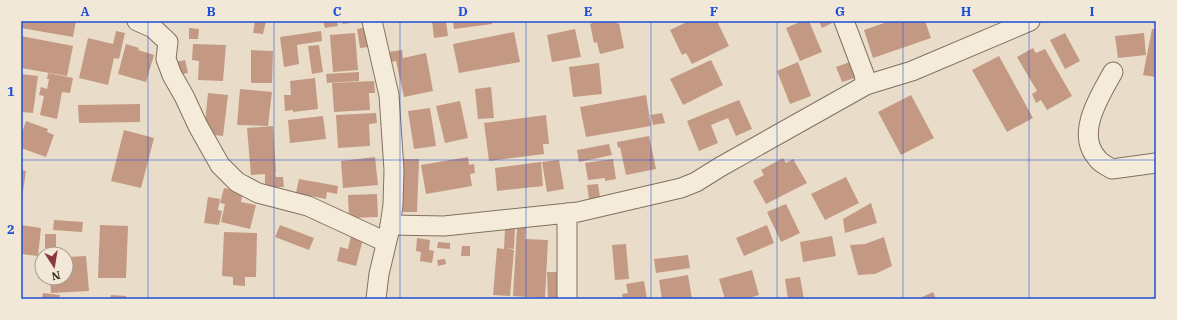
<svg xmlns="http://www.w3.org/2000/svg" width="1177" height="320" viewBox="0 0 1177 320" font-family="'IBM Plex Serif',serif">
<rect width="100%" height="100%" fill="#e9ddc9"/>
<!-- building -->
<g fill="#c39983">
<path d="M22,21H76L73,37L21,28Z"/>
<path d="M255,21H266L263,34L253,33Z"/>
<path d="M323,21H337L338,26L325,28Z"/>
<path d="M342,21H356V22L343,24Z"/>
<path d="M432,21H446L448,36L434,38Z"/>
<path d="M453,21H491L492,24L454,29Z"/>
<path d="M593,21H616L617,24L619,23L624,48L600,54L597,42L594,43L590,24L593,23Z"/>
<path d="M689,21H717L729,46L692,64L686,53L682,55L670,30Z"/>
<path d="M802,21H809L822,52L800,61L786,28Z"/>
<path d="M819,21H833L834,22L822,28Z"/>
<path d="M890,21H925L931,38L873,58L864,30Z"/>
<path d="M367,27L369,47L360,48L357,29Z"/>
<path d="M189,28L199,29L198,39H189Z"/>
<path d="M575,29L581,57L552,62L547,35Z"/>
<path d="M1152,29H1156V77L1143,75Z"/>
<path d="M116,31L125,33L119,59L114,58L108,85L79,78L88,38L113,44Z"/>
<path d="M321,31L322,41L297,45L299,64L284,67L280,37Z"/>
<path d="M514,32L520,62L459,73L453,44Z"/>
<path d="M355,33L358,70L333,72L330,35Z"/>
<path d="M1065,33L1080,61L1065,69L1050,40Z"/>
<path d="M1144,33L1146,55L1118,58L1115,36Z"/>
<path d="M21,36L73,46L67,76L21,68Z"/>
<path d="M126,44L139,48L138,50L154,55L146,82L118,74Z"/>
<path d="M193,44L226,45L223,81L198,80L199,61L192,60Z"/>
<path d="M319,45L323,72L312,74L308,46Z"/>
<path d="M1033,48L1036,53L1045,49L1072,96L1047,110L1041,100L1036,103L1032,94L1037,91L1017,57Z"/>
<path d="M251,50L273,51L272,83H251Z"/>
<path d="M402,50L403,58L426,53L433,91L404,97L396,61L390,62L388,52Z"/>
<path d="M999,56L1033,118L1007,132L972,70Z"/>
<path d="M185,60L188,73L178,75L175,62Z"/>
<path d="M711,60L723,85L683,105L670,79Z"/>
<path d="M798,62L811,96L790,104L777,71Z"/>
<path d="M850,62L855,78L842,82L836,67Z"/>
<path d="M599,63L602,94L573,97L569,67Z"/>
<path d="M359,72V81L327,83L326,74Z"/>
<path d="M48,73L73,78L70,93L62,92L57,119L40,115L44,96L39,95L41,87L47,89L49,79H47Z"/>
<path d="M21,74L38,76L33,113L21,112Z"/>
<path d="M315,78L318,109L293,112V110L285,111L284,95H291L290,81Z"/>
<path d="M374,81L375,93H369L370,110L334,112L332,83Z"/>
<path d="M491,87L494,118L478,119L475,89Z"/>
<path d="M240,89L272,92L268,126L237,125Z"/>
<path d="M208,93L228,95L223,136L204,134Z"/>
<path d="M646,95L651,126L586,137L580,107Z"/>
<path d="M911,95L934,138L901,155L878,112Z"/>
<path d="M739,100L752,129L736,136L728,118L711,125L718,143L699,151L687,121Z"/>
<path d="M460,101L468,138L445,143L436,106Z"/>
<path d="M140,104V122L79,123L78,105Z"/>
<path d="M430,108L436,146L414,149L408,111Z"/>
<path d="M376,113L377,123L369,124L370,146L338,148L336,115Z"/>
<path d="M662,113L665,123L653,125L651,115Z"/>
<path d="M546,115L549,144H543L544,154L489,161L484,123Z"/>
<path d="M323,116L326,139L290,143L288,120Z"/>
<path d="M26,121L48,129L47,132L54,135L46,157L21,148V135Z"/>
<path d="M273,126L276,173H275L276,177H283L284,187L265,188V174L251,175L247,128Z"/>
<path d="M124,130L154,138L141,188L111,181Z"/>
<path d="M649,136L656,169L626,175L620,147L618,148L617,142Z"/>
<path d="M609,144L612,155L579,162L577,150Z"/>
<path d="M375,157L378,185L343,188L341,161Z"/>
<path d="M468,157L469,165L474,164L475,173L470,174L472,186L426,194L421,165Z"/>
<path d="M783,158L786,163L793,159L807,183L766,204L753,181L764,175L761,170Z"/>
<path d="M404,159H419L417,212H403Z"/>
<path d="M613,159L616,179L605,181V178L588,180L585,163Z"/>
<path d="M559,160L564,189L547,192L542,162Z"/>
<path d="M541,162L543,186L497,191L495,168Z"/>
<path d="M21,170L26,171L22,198H21Z"/>
<path d="M846,177L859,203L825,220L811,194Z"/>
<path d="M299,179L338,186L337,194L327,192L326,199L296,193Z"/>
<path d="M598,184L600,197L589,199L587,185Z"/>
<path d="M224,188L243,192L241,202L256,205L250,229L221,222L225,204L220,203Z"/>
<path d="M377,194L378,217L349,218L348,195Z"/>
<path d="M208,197L220,199L218,210L222,211L219,225L204,223Z"/>
<path d="M871,203L877,223L845,233L843,219Z"/>
<path d="M786,204L800,233L781,242L767,212Z"/>
<path d="M54,220L83,222L82,232L53,230Z"/>
<path d="M21,225L41,228L38,256L21,254Z"/>
<path d="M100,225L128,226L126,278H98Z"/>
<path d="M280,225L314,238L309,250L275,237Z"/>
<path d="M767,225L774,243L744,256L736,238Z"/>
<path d="M505,227L515,228L514,249L506,248L514,250L510,296L493,295L497,248L504,249Z"/>
<path d="M517,228H526L525,239L548,240L545,298L513,296Z"/>
<path d="M224,232L257,233L256,277H245V286L233,285V277L222,276Z"/>
<rect x="45" y="234" width="11" height="14"/>
<path d="M351,236L363,239L356,266L337,261L340,247L348,249Z"/>
<path d="M832,236L836,256L803,262L800,242Z"/>
<path d="M884,237L892,266L875,274L858,275L850,245L865,244Z"/>
<path d="M417,238L430,240L429,250L434,251L432,263L420,261L421,252L416,251Z"/>
<path d="M438,242L450,243V249L437,248Z"/>
<path d="M626,244L629,279L615,280L612,245Z"/>
<path d="M462,246H470V256H461Z"/>
<path d="M688,255L690,268L656,273L654,259Z"/>
<path d="M86,256L89,291L51,293L50,278H66V257Z"/>
<path d="M445,259L446,264L438,266L437,260Z"/>
<path d="M752,270L759,295L746,299H725L719,279Z"/>
<path d="M547,272H560V299H548Z"/>
<path d="M688,275L692,299H662L659,280Z"/>
<path d="M800,277L804,299H788L785,279Z"/>
<path d="M644,281L647,299H623L622,294L628,293L626,284Z"/>
<path d="M933,292L936,299H918Z"/>
<path d="M43,293L60,295L59,299H42Z"/>
<path d="M111,295L126,296V299H110Z"/>
</g>
<g fill="none" stroke-linecap="round" stroke-linejoin="round">
<!-- minor casing -->
<g stroke="#837060" stroke-width="21">
<g id="minor">
<path d="M137,21L153,28L168,42L166,59L172,75L184,96L198,126L220,165L237,182L258,193L308,206L386,242"/>
<path d="M372,21L389,95L394,170L393,205L389,232L379,274L376,299"/>
<path d="M844,21L864,74L866,85"/>
<path d="M1113,72C1100,96 1075,133 1097,158C1100,163 1107,166 1112,169L1156,163"/>
<path d="M567,213V299"/>
<path d="M390,225L444,226L578,212L681,188L696,182L720,167L866,85L912,71L1030,21"/>
</g>
</g>
<!-- minor -->
<use href="#minor" stroke="#f5ebdb" stroke-width="19"/>
</g>
<!-- grid -->
<path fill="none" stroke="#1d4ed8" stroke-width="1" stroke-opacity="0.55" d="M148,21V299M274,21V299M400,21V299M526,21V299M651,21V299M777,21V299M903,21V299M1029,21V299M21,160H1156"/>
<!-- border -->
<rect width="1177" height="320" fill="none" stroke="#f2e8d7" stroke-width="44"/>
<!-- north arrow -->
<g transform="translate(54 266) rotate(168)"><circle r="19" fill="#f2e8d7" stroke="#a79c8e"/>
<path d="M0-3L7 15L0 10L-7 15Z" fill="#8b373e"/>
<text y="-6" font-size="11" font-weight="bold" text-anchor="middle" fill="#362a21">N</text>
</g>
<rect x="22" y="22" width="1133" height="276" fill="none" stroke="#1d4ed8" stroke-width="1.5"/>
<g font-size="13" text-anchor="middle" font-weight="bold" fill="#1d4ed8">
<text x="85" y="16">A</text>
<text x="211" y="16">B</text>
<text x="337" y="16">C</text>
<text x="463" y="16">D</text>
<text x="588" y="16">E</text>
<text x="714" y="16">F</text>
<text x="840" y="16">G</text>
<text x="966" y="16">H</text>
<text x="1092" y="16">I</text>
<text x="11" y="96">1</text>
<text x="11" y="234">2</text>
</g>
</svg>
